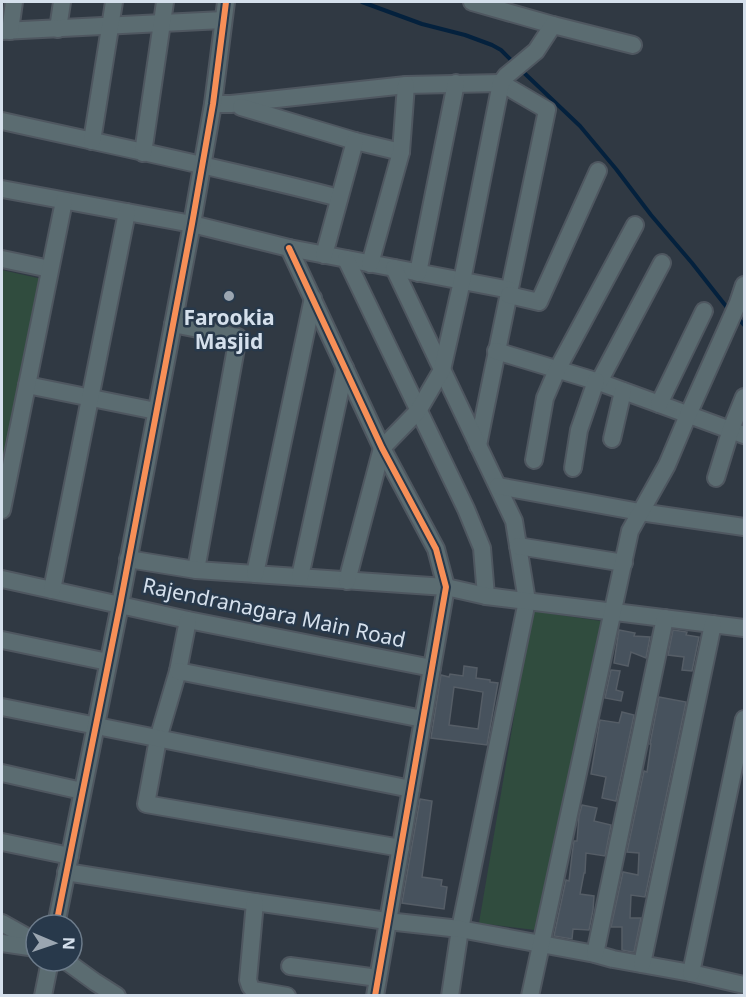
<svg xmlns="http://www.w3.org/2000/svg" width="746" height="997" viewBox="0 0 746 997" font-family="'Noto Sans',sans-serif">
<rect width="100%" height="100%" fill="#303943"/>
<!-- green -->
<g fill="#304c3e">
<path d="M2,270L42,279L2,469Z"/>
<path d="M532,611L601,621L535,930L479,923Z"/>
</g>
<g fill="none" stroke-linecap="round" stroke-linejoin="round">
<!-- stream -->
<g stroke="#04213d" stroke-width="4">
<path d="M362,2L422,24L465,35L492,45L501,50L515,64"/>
<path d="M520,69L580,126L616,169L651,215L692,263L729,310"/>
<path d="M737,317L744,325"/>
</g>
</g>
<!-- building -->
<g fill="#47525d" stroke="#555d66" stroke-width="1.5" fill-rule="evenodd">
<path d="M619,630L635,633L634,636L650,637L646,658L631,652L628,666L614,663Z"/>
<path d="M673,630L687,632L686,635L699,637L692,671L682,670L684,657L668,655Z"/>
<path d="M464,666L477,668L476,678L490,680V682L498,683L487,745L431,738L441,675L449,677L450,674L463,676ZM454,687L483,692L478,729L449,725Z"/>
<path d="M611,670L620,671L616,690L623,692L621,701L605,698Z"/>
<path d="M659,697L686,702L645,897L631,895L630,918H641L634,952H632L622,950V927H611L623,872L638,875L639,853L627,852L644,771L647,772L651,744H650Z"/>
<path d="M622,712L634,715L616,801L602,798L606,777L591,774L600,720L619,723Z"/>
<path d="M420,799L432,801L422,877L442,880L441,886L447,887L444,909L402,903Z"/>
<path d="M582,805L597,808L594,821L611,825L605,856L586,853L585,873H584L580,894L594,896L593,910L589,930L573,929L572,939L554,936L566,880L569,881L572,855L574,841H577L579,816Z"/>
</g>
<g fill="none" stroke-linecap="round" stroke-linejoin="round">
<!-- minor casing -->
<g stroke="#4f5760" stroke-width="20">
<g id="minor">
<path d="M472,2L553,25"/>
<path d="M58,29L62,2"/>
<path d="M2,31L223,20"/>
<path d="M10,31L14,2"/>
<path d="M213,104H231L406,85L501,83L547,110C524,222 500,333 478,446"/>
<path d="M241,107L355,141L401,152"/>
<path d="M2,121C114,146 228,169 339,198"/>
<path d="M92,141L114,2"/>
<path d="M143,153L165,2"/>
<path d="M2,189L192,224L289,248L510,290"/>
<path d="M289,248L382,448L436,549L446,587L375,996"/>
<path d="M324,255L355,141"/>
<path d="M2,259L50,269"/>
<path d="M346,259L466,509L482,548L486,596"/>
<path d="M370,264L401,152L406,85"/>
<path d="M394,268L514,521L527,601L460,929L450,996"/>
<path d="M418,273L456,83"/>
<path d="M509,295L539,302L598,171"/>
<path d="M173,324L238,337L196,570"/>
<path d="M496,351L599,382L744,435"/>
<path d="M599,382L662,263"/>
<path d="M27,385L156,411"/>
<path d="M659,404L704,311"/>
<path d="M612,439L623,391"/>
<path d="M534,460L545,398L557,370L635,225"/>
<path d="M573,468L579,430L596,381"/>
<path d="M716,478L731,429L744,397"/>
<path d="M498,486L640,512L744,527"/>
<path d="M2,510L64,201"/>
<path d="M518,546L624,563"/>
<path d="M128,559L196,570L446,587L486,596L744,628"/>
<path d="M255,574L313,298"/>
<path d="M300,577L345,368"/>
<path d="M2,579L188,620L432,668"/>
<path d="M347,581L382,448L418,411L442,370L462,281L501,83L506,76L536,51L553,25L633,45"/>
<path d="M52,590L127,212"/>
<path d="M188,620L178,671L158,739L146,804L401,848"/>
<path d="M2,640L108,662"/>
<path d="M178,671L423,719"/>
<path d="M2,707L411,789"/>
<path d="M2,773L82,791"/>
<path d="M2,842L70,856"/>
<path d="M66,872L255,902L387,921L460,929L595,954L613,959L691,973L744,985"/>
<path d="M255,902L248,980L250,986L253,990L287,996"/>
<path d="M2,923L36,942"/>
<path d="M56,925L120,605L192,224L213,104L226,2"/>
<path d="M2,943L36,948"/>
<path d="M595,954L665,618"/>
<path d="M66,961L95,982L117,996"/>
<path d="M642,964L713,624"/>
<path d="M290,966L378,978"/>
<path d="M691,973L744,719"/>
<path d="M43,996L50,961"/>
<path d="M530,996L630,531L667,465L688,415L738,303L744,285"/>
</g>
</g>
<!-- minor -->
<use href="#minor" stroke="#5b6c71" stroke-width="16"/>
<!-- cycleway casing -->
<g stroke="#28394b" stroke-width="10">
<g id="cycleway">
<path d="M289,248L382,448L436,549L446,587L375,996"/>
<path d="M56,925L120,605L192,224L213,104L226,2"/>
</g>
</g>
<!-- cycleway -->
<use href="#cycleway" stroke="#f78f57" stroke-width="6"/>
</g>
<!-- markers -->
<circle fill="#9ba6b1" stroke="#28394b" stroke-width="2" cx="229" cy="296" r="6"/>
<g text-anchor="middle" stroke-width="5" stroke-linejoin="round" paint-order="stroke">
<!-- poi labels -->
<g font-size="21" font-weight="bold" fill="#d5e0ec" stroke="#28394b">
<text x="229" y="325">Farookia<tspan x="229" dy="24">Masjid</tspan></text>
</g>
<!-- street labels -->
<g font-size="21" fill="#d5e0ec" stroke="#28394b">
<text transform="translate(274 613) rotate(12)" y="7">Rajendranagara Main Road</text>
</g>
</g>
<!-- border -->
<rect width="746" height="997" fill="none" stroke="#d5e0ec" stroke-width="6"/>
<!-- north arrow -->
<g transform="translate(54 943) rotate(92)"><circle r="28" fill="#28394b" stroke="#6d7c8b" stroke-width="1.5"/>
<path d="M0-4.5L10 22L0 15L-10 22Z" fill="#9ba6b1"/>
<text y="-9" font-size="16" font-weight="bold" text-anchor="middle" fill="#d5e0ec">N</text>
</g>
</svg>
